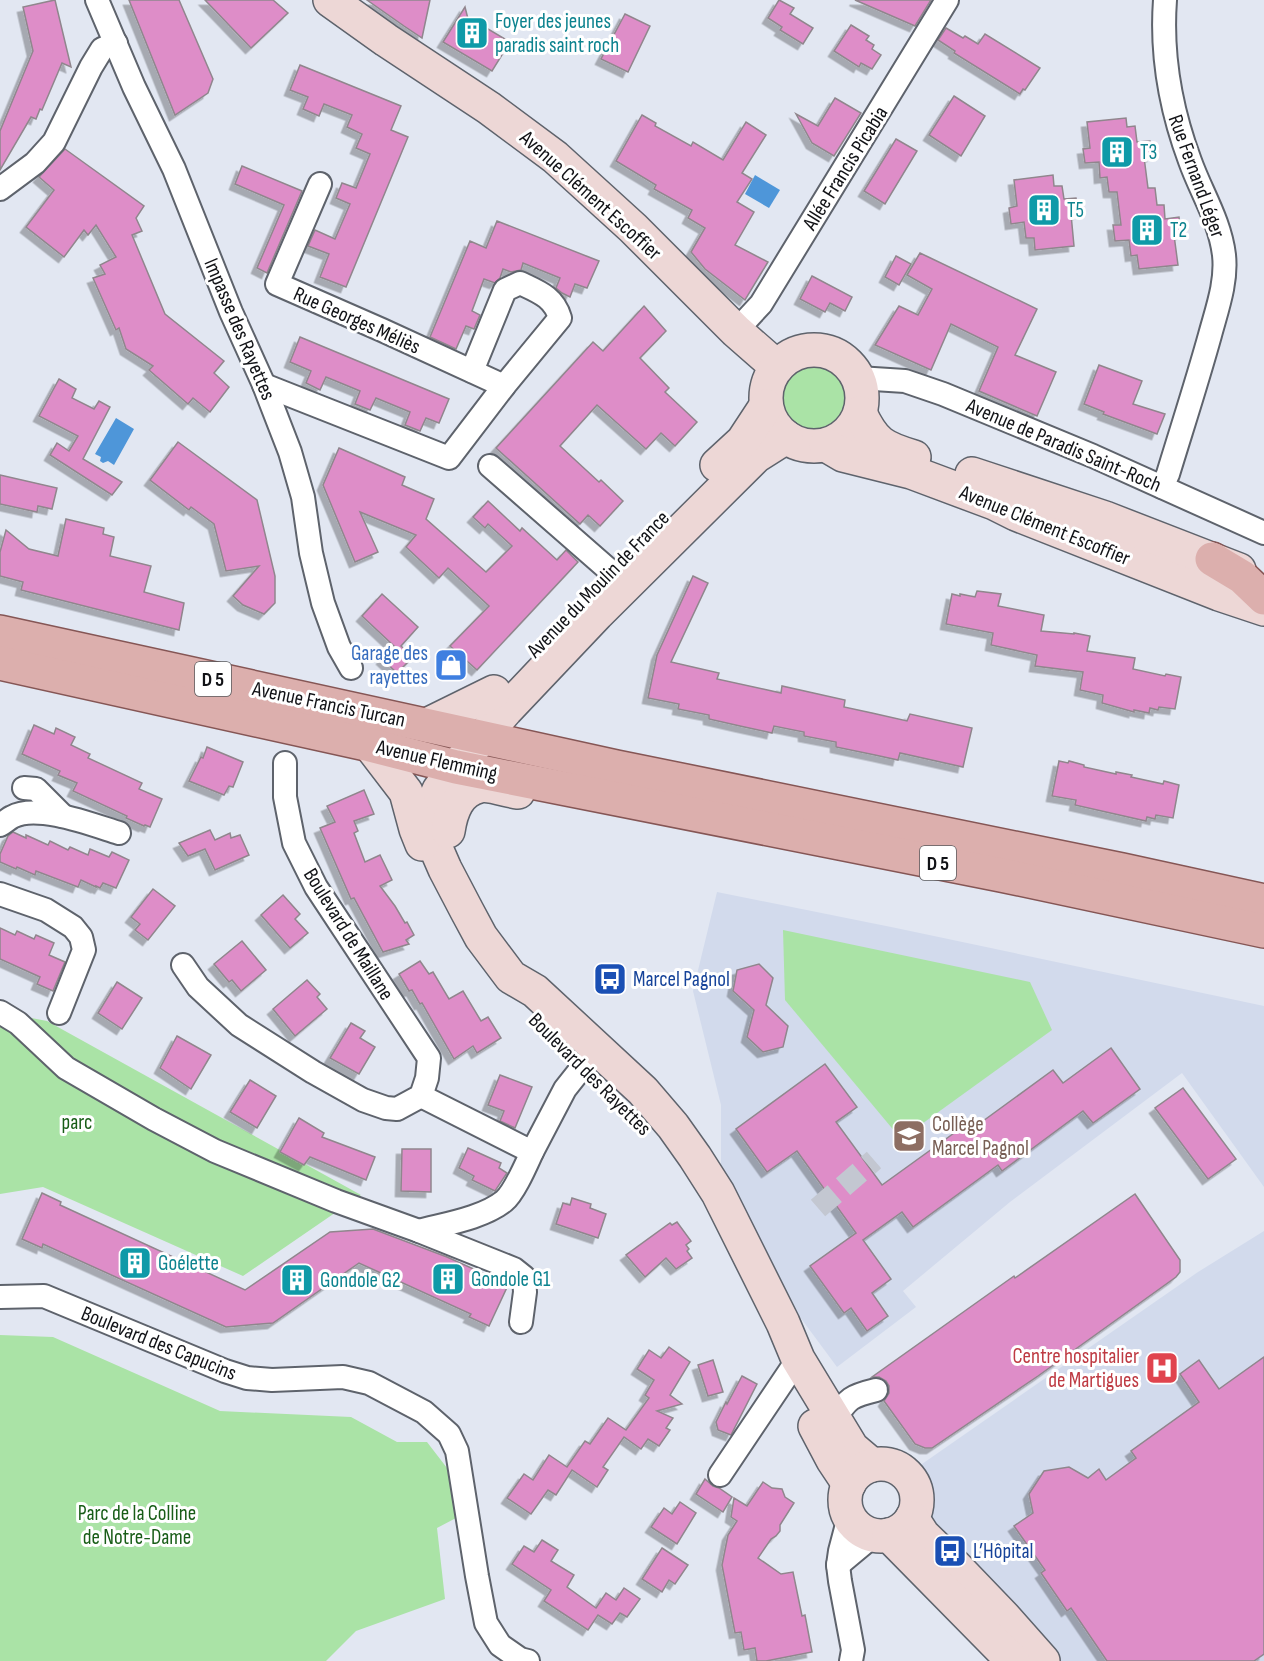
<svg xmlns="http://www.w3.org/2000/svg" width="1264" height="1661" viewBox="0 0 1264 1661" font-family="'Sofia Sans Condensed',sans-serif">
<defs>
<filter id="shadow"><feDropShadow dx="-5.5" dy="5.5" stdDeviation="0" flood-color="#0004"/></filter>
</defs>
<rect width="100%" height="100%" fill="#e2e7f2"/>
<!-- built -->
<g fill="#d2daec">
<path d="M717,892L896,928L1264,1006V1187L1182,1073L1010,1202L903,1291L916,1307L837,1367L800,1317L721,1168V1105L693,991Z"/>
<path d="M1264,1231V1661H1055L932,1524L922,1464L1198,1272Z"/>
</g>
<!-- green -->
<g fill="#aae3a6">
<circle cx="814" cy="398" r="34"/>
<path d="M783,930L1030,982L1052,1030L901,1139L785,1000Z"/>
<path d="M0,1012L47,1021L361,1195L243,1276L43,1187L0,1194Z"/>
<path d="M0,1335L53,1337L220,1411L351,1417L397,1442H427L447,1468L456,1518L437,1528L445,1599L356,1631L326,1661H0Z"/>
</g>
<!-- water -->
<g fill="#4e96d9">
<path d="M755,175L780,190L769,208L745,194Z"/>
<path d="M116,418L134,429L114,465L108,461L103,463L100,461L101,457L95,454Z"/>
</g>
<!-- building -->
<g fill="#de8dc8" stroke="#90868d" stroke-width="1.5" filter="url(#shadow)">
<path d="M55,0L71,67L62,63L42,110L40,109L36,119L31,117L0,170V131L33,51L23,7Z"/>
<path d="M129,0H179L213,79L208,93L175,115Z"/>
<path d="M205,0H273L288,13L251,48Z"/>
<path d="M367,0H430L422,38L404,26Z"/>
<path d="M779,0L794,8L790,14L813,28L803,44L780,30L782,27L768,18Z"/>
<path d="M855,0H931L915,26Z"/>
<path d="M465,7L469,23H478L510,42L492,71L443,42Z"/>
<path d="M625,14L650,26L628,72L601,59Z"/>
<path d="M851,25L869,36L866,40L874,45L872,49L881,55L872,69L861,63L859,67L834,51Z"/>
<path d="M946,28L963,38L965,36L978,44L985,34L1040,68L1025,90L1023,89L1020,94L954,53L955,51L938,40Z"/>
<path d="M300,65L401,106L391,130L408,137L346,287L320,277L329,254L308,246L315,230L335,239L350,204L336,198L342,183L356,188L370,154L356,148L362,134L347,127L352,115L324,104L319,116L303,109L308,97L290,90Z"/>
<path d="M954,96L985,116L961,156L929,135Z"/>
<path d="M835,98L861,113L834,156L812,143L796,114L818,126Z"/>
<path d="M642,115L656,123L655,126L691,146L693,142L723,160L746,122L766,135L742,173L752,179L737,202L754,212L735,245L768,262L745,300L705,269L691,252L705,228L688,218L692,210L654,189L656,185L616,161Z"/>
<path d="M1126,118L1127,127L1135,126L1137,142L1150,141L1152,156L1144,157L1148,188H1155L1157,205H1164L1165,219L1179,217L1181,234L1174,235L1178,265L1139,269L1137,255L1131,256L1129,240L1115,241L1113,225H1121L1117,192H1109L1107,177L1100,178L1099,162L1085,163L1083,149L1090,148L1087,122Z"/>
<path d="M896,139L917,151L885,204L864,191Z"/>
<path d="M65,149L144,206L136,218L142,231L132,235L165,314L224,361L214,373L229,387L210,412L193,398L188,404L149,370L153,366L126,349L119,328L116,330L93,278L105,274L100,265L116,257L96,225L88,235L84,230L64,257L26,227L54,190L39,177Z"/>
<path d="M242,166L302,191L267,273L257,268L284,205L235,184Z"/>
<path d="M1053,175L1054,186H1062L1064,199L1076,198L1078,214H1071L1074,246L1035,250L1034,238H1026L1024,222L1011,224L1009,208L1017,206L1014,180Z"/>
<path d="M497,221L599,261L587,288L575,284L570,297L562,293L556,288L560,278L523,263L521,270L511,272L503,269L500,278L495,283L484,279L472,311L480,315L474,329L466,326L456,349L430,337L470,241L486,248Z"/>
<path d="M920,253L1037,309L1015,355L1056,372L1037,416L979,391L998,347L951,324L931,370L875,345L899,306L918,315L932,289L907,275Z"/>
<path d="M896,256L911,264L899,285L885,277Z"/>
<path d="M812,276L852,297L845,311L830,303L825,312L800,299Z"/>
<path d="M644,306L666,331L640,358L669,388L665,392L697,422L675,446L661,433L646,449L597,405L560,446L599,482L601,480L623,501L600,526L588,515L580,524L496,448L593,342L603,351Z"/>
<path d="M300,337L449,399L439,423L426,418L420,431L405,425L410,412L376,398L370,410L355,404L360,391L326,377L320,390L306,383L311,371L290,362Z"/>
<path d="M1099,365L1142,381L1133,404L1165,414L1157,434L1103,414L1104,412L1084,404Z"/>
<path d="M59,379L76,389L72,398L94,409L99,401L110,407L83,459L122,482L112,495L50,455L57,443L69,451L78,436L39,416Z"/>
<path d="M178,442L257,500L275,576V603L264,614L243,605L233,596L259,566L226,571L214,524L191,507L189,510L150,480Z"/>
<path d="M339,448L405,477L402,485L434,499L426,519L486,572L512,546L488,524L485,528L473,517L488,501L520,531L522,528L557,560L566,550L578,562L477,670L450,646L489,606L448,568L439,578L406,547L416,535L360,512L378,552L355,562L323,485Z"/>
<path d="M0,475L57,488L52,509L38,506L37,512L0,504Z"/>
<path d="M66,519L104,528L103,534L114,537L110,556L151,566L144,592L184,603L179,630L21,590L23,582L0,576V552L6,530L29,549L58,556Z"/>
<path d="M693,576L708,583L671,662L719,673L717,679L781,693L782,686L845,700L844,707L872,713L907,721L910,714L972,728L963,767L900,753L898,760L875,755L836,747V742L804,736V732L774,726L772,733L740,726L709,719V715L678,709L679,704L648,698L657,655Z"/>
<path d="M977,591L1001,594L998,606L1044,615L1041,631L1074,634V633L1090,636L1087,651L1135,658L1133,669L1165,676L1166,674L1181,677L1175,709L1159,707L1158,710L1150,708L1149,713L1134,710V712L1102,703L1103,695L1080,690L1083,672L1035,666L1037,655L991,645L993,633L946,624L952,594L960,596V594L975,597Z"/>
<path d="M382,594L418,627L401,646L413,657L397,673L382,659L394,646L362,616Z"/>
<path d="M34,725L54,734L56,728L75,737L71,745L90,754L88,758L142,783L139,789L162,799L150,827L145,825L144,826L126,818L127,816L73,791L77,783L58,775L60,771L22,754Z"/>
<path d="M207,747L243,762L233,787L229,786L224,795L189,781L201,757L203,758Z"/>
<path d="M1059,761L1068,763L1069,761L1084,765V767L1116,774V772L1132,775L1131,777L1163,784L1164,781L1179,785L1173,818L1156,815L1155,819L1147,817L1146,821L1075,805L1076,800L1052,796Z"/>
<path d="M364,790L374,814L354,821L358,831L354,833L365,862L380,855L392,880L380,886L395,906L405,923L407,922L414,935L406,940L409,944L383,952L354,898L351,899L320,828L335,822L327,806Z"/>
<path d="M210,830L215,840L230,833L231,838L240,835L249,855L215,870L205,849L188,856L179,843Z"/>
<path d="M13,832L26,838V835L48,845L50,841L68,850L70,847L88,855L90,849L109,857L112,852L129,860L116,888L103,883L100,888L96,886V887L81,880L78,887L36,871L35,875L17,867L16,869L0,862V854L8,836Z"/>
<path d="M153,889L175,906L148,940L135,930L140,924L131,917Z"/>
<path d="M283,895L300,914L295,919L308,933L290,948L261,915Z"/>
<path d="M0,928L15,935L17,931L34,939L36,935L54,943L49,955L65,962L53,991L37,984L40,977L0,959Z"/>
<path d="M242,941L266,970L241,991L232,980L229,982L214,964Z"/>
<path d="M420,961L429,974L433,972L449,999L463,991L481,1021L488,1017L501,1038L477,1053L473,1046L454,1059L422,1003L420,1004L412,990L409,991L399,974Z"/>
<path d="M759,964L773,978L766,1005L788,1026L783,1047L763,1052L747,1037L754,1010L733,991L737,970Z"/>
<path d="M307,980L320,994L317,997L327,1009L295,1036L273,1009Z"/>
<path d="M117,982L142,998L122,1029L98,1013Z"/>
<path d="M351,1023L365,1031L360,1038L375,1047L359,1074L330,1058Z"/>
<path d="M177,1036L211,1055L191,1089L160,1068Z"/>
<path d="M1111,1048L1140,1089L1093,1123L1083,1111L1002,1171L998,1165L913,1227L902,1212L863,1240L891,1279L872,1293L888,1316L867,1331L851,1308L844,1313L810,1266L856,1233L797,1151L767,1172L736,1129L825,1064L857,1107L836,1122L882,1185L968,1123L972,1129L1053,1070L1063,1083Z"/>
<path d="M500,1075L532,1087L515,1128L500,1121L504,1111L488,1105Z"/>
<path d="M250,1080L276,1096L257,1128L230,1112Z"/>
<path d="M1183,1088L1236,1159L1208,1179L1155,1108Z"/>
<path d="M299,1118L324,1133L322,1137L375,1157L366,1180L310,1157L304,1165L280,1152Z"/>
<path d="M468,1148L501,1163L499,1168L507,1173L495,1191L472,1180L474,1176L459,1168Z"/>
<path d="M402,1149H431V1192L401,1191Z"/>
<path d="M42,1193L61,1202L60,1205L245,1290L330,1232L373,1229L447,1257L489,1276L490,1274L509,1283L489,1326L469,1317L471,1314L359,1263L273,1323L226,1327L43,1244L42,1248L22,1239Z"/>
<path d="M1135,1194L1180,1260V1272L1176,1277L1038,1376L932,1448H925L915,1444L884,1401L889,1393V1386L886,1381L879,1377H872L1014,1276L1015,1278Z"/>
<path d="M572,1198L591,1204L590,1208L606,1214L598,1238L556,1224L563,1203L570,1205Z"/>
<path d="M677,1222L691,1241L686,1245L689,1249L687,1251L692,1258L676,1269L666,1258L645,1277L626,1255L670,1223L672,1225Z"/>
<path d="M669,1347L690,1362L670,1395L682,1404L657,1411L673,1418L666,1428L670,1430L659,1446L648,1439L641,1449L624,1437L603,1467L608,1470L597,1487L572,1470L556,1495L548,1490L531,1514L507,1498L524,1474L533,1480L549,1455L567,1467L585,1441L590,1444L608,1418L626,1430L649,1398L645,1395L654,1380L637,1369L649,1350L661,1358Z"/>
<path d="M1264,1357V1654L1254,1661H1107L1071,1608L1067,1611L1041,1573L1045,1570L1014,1526L1033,1513L1029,1494L1044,1471L1069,1467L1088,1478L1099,1469L1106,1480L1136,1458L1131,1451L1199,1402L1180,1374L1199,1360L1219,1389Z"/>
<path d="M713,1360L723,1392L708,1396L698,1365Z"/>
<path d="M742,1376L757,1384L731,1435L718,1430L716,1422L726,1402L727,1404Z"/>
<path d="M705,1479L713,1486L719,1488L732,1497L723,1512L696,1494Z"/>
<path d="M763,1482L772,1488L782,1489L785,1497L794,1503L780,1525V1531L776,1536L771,1539L758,1558L781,1574L793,1572L802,1616L805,1615L812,1652L766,1661H757L755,1648L744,1650L741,1632L735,1633L722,1565L728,1535L737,1521L731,1517L734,1498L747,1506Z"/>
<path d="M680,1502L696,1513L677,1544L651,1527L664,1508L672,1514Z"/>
<path d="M542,1540L558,1550L551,1561L574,1575L567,1587L596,1608L606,1593L616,1600L624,1588L640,1599L627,1617L620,1613L612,1624L598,1615L588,1630L544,1601L551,1590L512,1564L524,1546L534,1552Z"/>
<path d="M662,1548L688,1565L675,1584L669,1580L662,1592L642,1579Z"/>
</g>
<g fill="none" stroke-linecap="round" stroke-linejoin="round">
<!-- street-tunnel -->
<path stroke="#c3c7d1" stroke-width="22" stroke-dasharray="22 11" stroke-linecap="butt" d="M818,1208L874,1160"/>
<!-- street casing -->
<g stroke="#5e636c" stroke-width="26">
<g id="street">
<path d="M97,0L134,87L174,169L231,312L264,385L290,452L303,497L311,553L323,603L339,647L351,668"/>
<path d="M320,184L277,284L382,330L504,386"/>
<path d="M0,189L35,163L54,142L91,67L102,49L116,43"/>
<path d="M736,331L761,304L947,0"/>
<path d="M858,378L905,381L943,394L1093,456L1264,533"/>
<path d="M264,385L449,458L504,386L560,318C554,297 539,292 520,283L505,290L472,371"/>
<path d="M490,466L609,570"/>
<path d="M1162,487L1168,474C1182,428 1197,382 1210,335C1217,309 1227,282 1224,255C1220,221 1201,192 1190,161C1171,110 1161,54 1165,0"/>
<path d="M24,788L36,789L63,816"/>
<path d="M0,825C4,823 8,819 12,817C37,803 93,825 119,833"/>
<path d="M0,894L46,910L73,927L81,937L84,950L59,1013"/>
<path d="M183,965L198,987L239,1025L313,1072L363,1100L386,1108L397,1109L421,1096L427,1078L429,1058L316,887L294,843L285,797V763"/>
<path d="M0,1012L18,1023L66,1068L154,1119L215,1151L336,1201L419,1231L514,1269L524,1277L525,1292L521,1322"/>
<path d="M421,1096L532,1152L565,1089L584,1065L603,1052"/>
<path d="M419,1231C445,1224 483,1218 504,1201C514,1193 526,1165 532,1152"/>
<path d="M0,1297L44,1296L225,1371L247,1378L272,1380L343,1377L369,1383L424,1412L449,1434L457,1451L477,1576L486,1623L500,1645L520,1659L528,1661"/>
<path d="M834,1420C848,1398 851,1396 876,1390"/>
<path d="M720,1475L798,1359"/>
<path d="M849,1517L840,1551L838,1565L840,1581L853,1650L851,1661"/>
<path d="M838,1565L874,1535"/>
</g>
</g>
<!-- secondary casing -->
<g stroke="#5e636c" stroke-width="36">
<g id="secondary">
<path d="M330,0L386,40L489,108L555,157L633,228L736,331L777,367"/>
<circle cx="814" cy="398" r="48"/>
<path d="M860,413C874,443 883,448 914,457"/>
<path d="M786,437L756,456L597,614L506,710L456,767L439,790L431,808V827L435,846L445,869L467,911L481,937L511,977L535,991L643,1091L673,1126L695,1157L718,1193L783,1323L798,1359L852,1448L872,1465"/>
<path d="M826,445L843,455L911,472L994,503L1016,514L1219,594L1264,609"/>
<path d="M717,465L743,441L766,406"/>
<path d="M972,474L1105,518L1239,570"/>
<path d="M427,725L494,692"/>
<path d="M370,745L406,792L416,829L422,844"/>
<path d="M448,831C451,811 458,791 480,786C489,784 509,791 518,792"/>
<path d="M815,1426L833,1460L849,1484"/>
<circle cx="881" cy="1500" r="36"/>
<path d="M912,1518L923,1535L955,1566L1004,1617L1043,1661"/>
<path d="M889,1535L1013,1661"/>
</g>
</g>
<!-- primary casing -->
<g stroke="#855655" stroke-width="36">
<g id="primary">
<path d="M1212,559L1242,577L1264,598"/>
<path d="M0,632L617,767L1122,870L1264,901"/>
<path d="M0,663L370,745L456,767L1001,875L1264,931"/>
</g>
</g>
<!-- street -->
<use href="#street" stroke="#fff" stroke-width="22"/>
<!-- secondary -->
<use href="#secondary" stroke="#edd7d6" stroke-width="33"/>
<!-- primary -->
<use href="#primary" stroke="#dcafad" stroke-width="33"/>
</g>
<!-- icons -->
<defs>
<g id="building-square" transform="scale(1.725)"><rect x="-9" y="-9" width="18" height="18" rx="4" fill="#0f9aa8" stroke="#fff"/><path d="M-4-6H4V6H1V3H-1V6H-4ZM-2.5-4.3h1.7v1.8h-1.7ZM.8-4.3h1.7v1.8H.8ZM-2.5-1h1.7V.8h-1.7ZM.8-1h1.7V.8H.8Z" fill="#fff"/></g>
<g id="shop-square" transform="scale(1.725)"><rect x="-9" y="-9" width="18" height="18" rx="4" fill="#3f7fe0" stroke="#fff"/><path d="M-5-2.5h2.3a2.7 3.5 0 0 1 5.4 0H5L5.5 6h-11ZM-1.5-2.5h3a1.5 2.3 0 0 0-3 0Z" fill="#fff"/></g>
<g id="bus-square" transform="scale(1.725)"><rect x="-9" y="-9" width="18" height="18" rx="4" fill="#1a4fb4" stroke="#fff"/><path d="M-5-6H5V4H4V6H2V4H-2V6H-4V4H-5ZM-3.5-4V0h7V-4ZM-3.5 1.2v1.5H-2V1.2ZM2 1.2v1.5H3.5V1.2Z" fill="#fff"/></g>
<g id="school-square" transform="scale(1.725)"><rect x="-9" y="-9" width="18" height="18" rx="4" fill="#8d6e63" stroke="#fff"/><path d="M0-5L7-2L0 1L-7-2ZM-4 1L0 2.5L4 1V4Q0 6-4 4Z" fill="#fff"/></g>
<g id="hospital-square" transform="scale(1.725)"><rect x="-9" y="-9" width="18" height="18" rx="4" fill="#e0444e" stroke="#fff"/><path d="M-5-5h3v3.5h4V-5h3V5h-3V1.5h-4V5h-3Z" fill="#fff"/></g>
</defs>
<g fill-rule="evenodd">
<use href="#building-square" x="472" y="33"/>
<use href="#building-square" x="1117" y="152"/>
<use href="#building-square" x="1044" y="210"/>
<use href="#building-square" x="1147" y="230"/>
<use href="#shop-square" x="451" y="665"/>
<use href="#bus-square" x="610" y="979"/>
<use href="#school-square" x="909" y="1136"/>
<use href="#building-square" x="135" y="1263"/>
<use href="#building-square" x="448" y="1279"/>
<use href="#building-square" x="297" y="1280"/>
<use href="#hospital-square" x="1162" y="1368"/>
<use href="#bus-square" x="950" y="1551"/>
</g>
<g text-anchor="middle" stroke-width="6" stroke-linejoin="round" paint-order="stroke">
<!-- shield labels -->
<g fill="#fff" stroke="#58595c" stroke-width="1.5">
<rect x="195" y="662" width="36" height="34" rx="4.5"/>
<rect x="920" y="846" width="36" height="34" rx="4.5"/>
</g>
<g font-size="20" font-weight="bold" fill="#111216">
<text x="213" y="686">D 5</text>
<text x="938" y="870">D 5</text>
</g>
<!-- culture labels -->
<g font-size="21" fill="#0d838f" stroke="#fff" text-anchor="start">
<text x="495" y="28">Foyer des jeunes<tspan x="495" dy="24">paradis saint roch</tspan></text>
<text x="1140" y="159">T3</text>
<text x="1067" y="217">T5</text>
<text x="1170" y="237">T2</text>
<text x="158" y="1270">Goélette</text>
<text x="471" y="1286">Gondole G1</text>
<text x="320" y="1287">Gondole G2</text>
</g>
<!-- street labels -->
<g font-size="21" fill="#111216" stroke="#fff">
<text transform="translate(845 168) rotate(-58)" y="7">Allée Francis Picabia</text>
<text transform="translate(1197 176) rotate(70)" y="7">Rue Fernand Léger</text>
<text transform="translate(591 195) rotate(42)" y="7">Avenue Clément Escoffier</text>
<text transform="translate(357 320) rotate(24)" y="7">Rue Georges Méliès</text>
<text transform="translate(240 329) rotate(67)" y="7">Impasse des Rayettes</text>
<text transform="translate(1064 445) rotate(23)" y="7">Avenue de Paradis Saint-Roch</text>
<text transform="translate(1045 525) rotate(22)" y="7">Avenue Clément Escoffier</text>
<text transform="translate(598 584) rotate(-46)" y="7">Avenue du Moulin de France</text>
<text transform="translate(329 704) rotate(12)" y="7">Avenue Francis Turcan</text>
<text transform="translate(437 760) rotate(13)" y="7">Avenue Flemming</text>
<text transform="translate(349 934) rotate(58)" y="7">Boulevard de Maillane</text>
<text transform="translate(590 1074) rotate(45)" y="7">Boulevard des Rayettes</text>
<text transform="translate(159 1343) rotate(22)" y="7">Boulevard des Capucins</text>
</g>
<!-- shop labels -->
<g font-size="21" fill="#366cbe" stroke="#fff" text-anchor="end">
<text x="428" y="660">Garage des<tspan x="428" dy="24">rayettes</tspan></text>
</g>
<!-- transit labels -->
<g font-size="21" fill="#164399" stroke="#fff" text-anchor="start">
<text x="633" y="986">Marcel Pagnol</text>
<text x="973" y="1558">L’Hôpital</text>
</g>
<!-- park labels -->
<g font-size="21" fill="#185d17" stroke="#fff">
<text x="77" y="1129">parc</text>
<text x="137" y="1520">Parc de la Colline<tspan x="137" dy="24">de Notre-Dame</tspan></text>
</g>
<!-- education labels -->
<g font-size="21" fill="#785e54" stroke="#fff" text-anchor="start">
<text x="932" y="1131">Collège<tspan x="932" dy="24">Marcel Pagnol</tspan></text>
</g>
<!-- health labels -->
<g font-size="21" fill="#be3a42" stroke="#fff" text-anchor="end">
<text x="1139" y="1363">Centre hospitalier<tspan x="1139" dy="24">de Martigues</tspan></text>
</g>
</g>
</svg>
